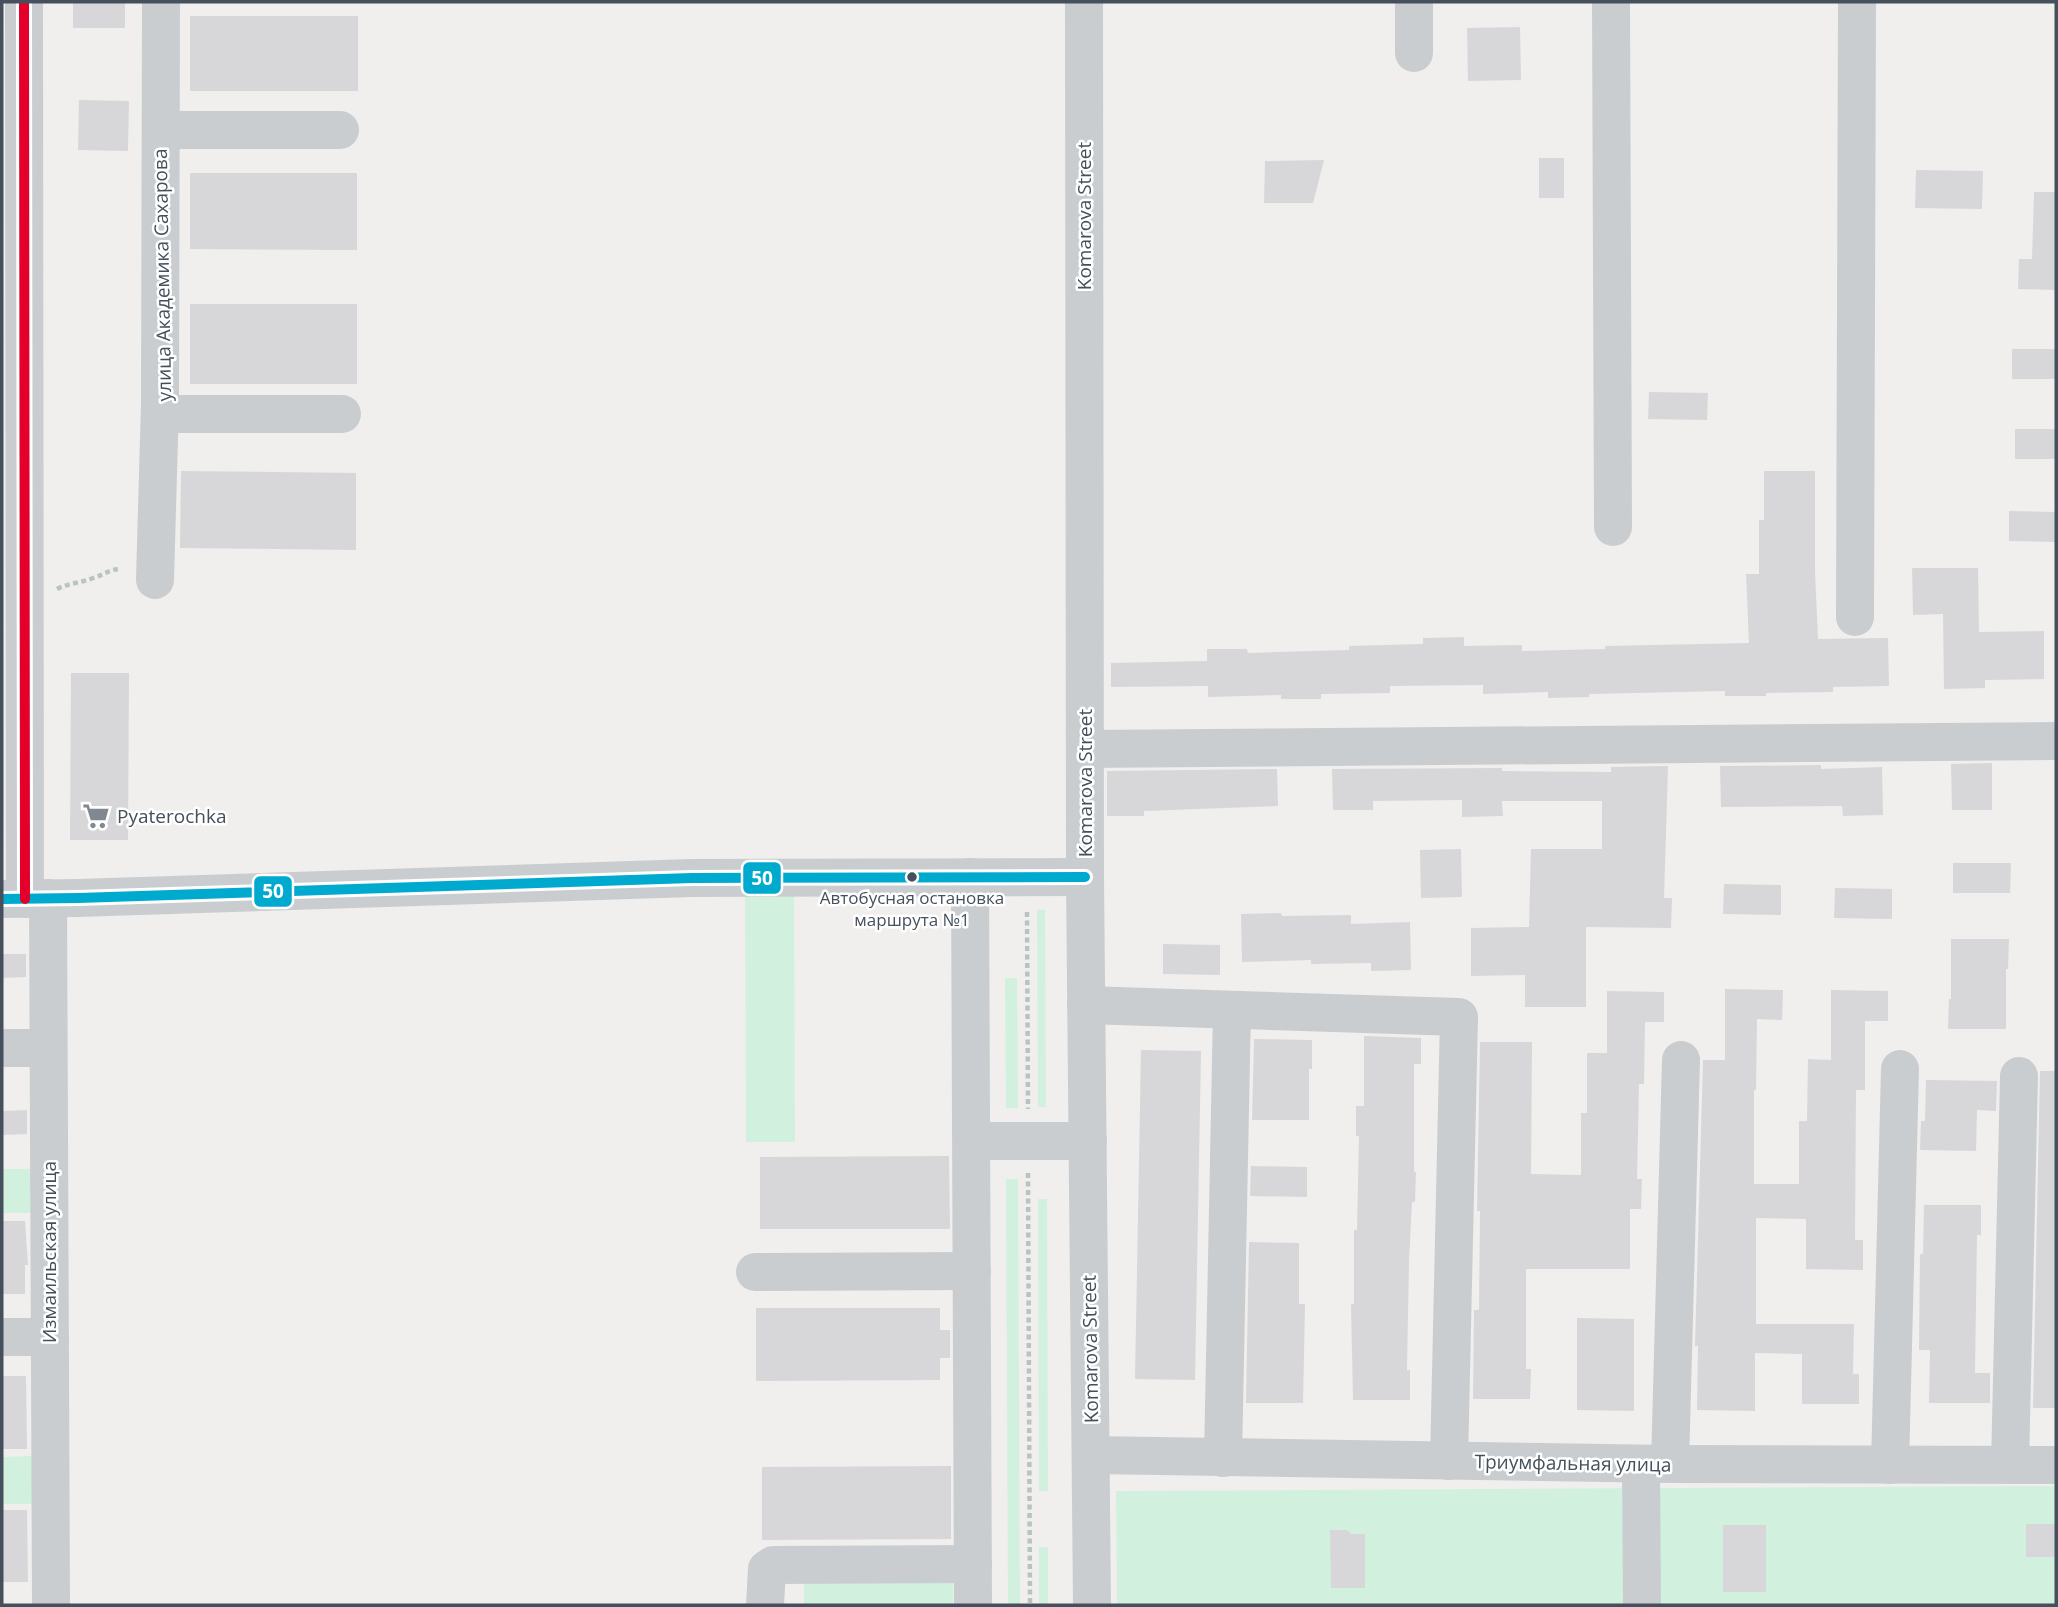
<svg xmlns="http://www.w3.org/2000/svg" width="2058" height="1607" viewBox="0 0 2058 1607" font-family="'Open Sans',sans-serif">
<rect width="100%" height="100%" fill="#f0efee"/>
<!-- green -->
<g fill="#d2f0de">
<path d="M745,894H794L795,1142H746Z"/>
<path d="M1037,910H1045L1046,1107H1038Z"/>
<path d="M1005,978H1017L1018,1108H1006Z"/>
<rect x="2" y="1169" width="30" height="44"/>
<path d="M1006,1179H1018L1020,1605H1008Z"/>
<path d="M1038,1199H1047L1048,1491H1039Z"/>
<path d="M34,1456V1504H2V1457Z"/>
<path d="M2056,1486V1605H1117L1116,1491Z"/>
<rect x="1039" y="1547" width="9" height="58"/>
<path d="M953,1570V1605H804V1571Z"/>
</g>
<!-- building -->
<g fill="#d7d7d9">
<rect x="73" y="2" width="52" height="26"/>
<rect x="190" y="16" width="168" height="75"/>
<path d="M1520,27L1521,80L1468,81L1467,28Z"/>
<path d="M79,100L129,101L128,151L78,150Z"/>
<rect x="1539" y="158" width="25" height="40"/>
<path d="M1324,160L1313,203H1264L1265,161Z"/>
<path d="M1916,170L1983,171L1982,209L1915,208Z"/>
<path d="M190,173H357V250L190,249Z"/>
<path d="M2034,192H2056V290L2018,289L2019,259H2032Z"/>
<rect x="190" y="304" width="167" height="80"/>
<rect x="2012" y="349" width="44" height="30"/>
<path d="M1649,392L1708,393L1707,420L1648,419Z"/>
<rect x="2015" y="429" width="41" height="30"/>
<path d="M181,471L356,473V550L180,548Z"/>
<path d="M1764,471H1815V572L1818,639L1888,638L1889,686L1833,687V692L1766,693V696H1725V691L1589,694V697L1548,698V692L1483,694V685L1390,686V693L1321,694V699H1281V695L1208,697V686L1111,687V663L1207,661V649H1247L1248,653L1349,650V646L1423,644V638L1464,637V646L1522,645V651L1605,649V646L1749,643L1746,574H1759V520H1764Z"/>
<path d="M2009,511L2056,512V542L2009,541Z"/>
<path d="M1912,568H1978L1979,632L2044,631V679L1985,680V688L1944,689L1943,614L1913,615Z"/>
<path d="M71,673H129L128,840H70Z"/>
<path d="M1992,763V810H1952L1951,764Z"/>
<path d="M1821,765V769L1882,767L1883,815L1843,816L1842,806L1721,807L1720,766Z"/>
<path d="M1668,766L1664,898H1672L1671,928L1586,927V1007H1525V975L1471,976V928L1529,927L1531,849H1602V801H1502L1503,816L1462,817V800L1373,801V810H1333L1332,769L1502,768V771L1611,772V767Z"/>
<path d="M1277,769L1278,806L1144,811V816H1107V771Z"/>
<path d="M1461,849L1462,897L1421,898L1420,850Z"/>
<path d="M1953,863H2011L2010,893H1953Z"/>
<path d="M1724,884L1781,885V915L1723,914Z"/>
<path d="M1835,888L1892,889V919L1834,918Z"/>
<path d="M1281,913L1282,916L1351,915V924L1410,922L1411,970L1371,971V963L1311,964V960L1242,962L1241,914Z"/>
<path d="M1951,939H2009L2008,969H2006V1029H1948L1949,999H1951Z"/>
<path d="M1163,944L1220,945V975L1163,974Z"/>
<path d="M2,954H26V977L2,978Z"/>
<path d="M1725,989L1783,990L1782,1020L1757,1019L1756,1090H1754V1184H1799V1121H1807L1808,1059L1831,1060V990L1888,991V1021H1865V1090H1856L1855,1240H1863V1270L1806,1269V1219L1756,1218V1324H1854L1853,1374H1859V1404H1802V1354L1755,1353V1411L1697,1410L1698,1346H1695L1703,1060H1725Z"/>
<path d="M1607,991L1664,992V1022H1645L1644,1084H1639L1637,1179H1642L1641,1209H1630V1269H1526V1369H1531L1530,1399H1473L1474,1310H1479L1480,1211H1477L1480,1042H1532L1531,1174L1581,1175V1113H1587V1053H1607Z"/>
<path d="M1364,1036L1421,1038V1064H1414V1172H1416L1415,1202H1412L1409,1261L1407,1370H1410V1400H1353L1351,1304H1354V1230H1357L1359,1136H1356V1106H1364Z"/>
<path d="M1254,1039L1312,1040V1069H1309V1120H1252Z"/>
<path d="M1141,1050L1201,1051L1195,1380L1135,1379Z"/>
<path d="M2040,1071H2056V1408H2033Z"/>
<path d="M1926,1080L1997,1081L1996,1111L1977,1110L1976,1151L1920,1150L1921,1121H1925Z"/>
<path d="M27,1110V1134L2,1135V1111Z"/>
<path d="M949,1156L950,1229H760V1157Z"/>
<path d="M1251,1166L1307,1167V1197L1250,1196Z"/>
<path d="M1924,1205H1981V1235H1977L1975,1373H1990V1403H1929L1930,1350H1919L1920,1254H1923Z"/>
<path d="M2,1221H25L28,1265H25V1294H2Z"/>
<path d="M1249,1242L1299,1243V1304H1305L1303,1403H1246Z"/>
<path d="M756,1308H940V1330H950V1358H940V1380L756,1381Z"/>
<path d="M1577,1318L1634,1319V1411L1577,1410Z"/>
<path d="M2,1376H26L27,1449H2Z"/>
<path d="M951,1466V1539L762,1540V1467Z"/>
<path d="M2,1510H27L28,1582H2Z"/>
<rect x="2026" y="1524" width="30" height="33"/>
<rect x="1723" y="1525" width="43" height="67"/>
<path d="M1330,1530H1347L1351,1534H1365V1588H1331Z"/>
</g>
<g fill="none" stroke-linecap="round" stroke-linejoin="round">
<!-- path -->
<g stroke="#b7c4c1" stroke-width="4.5" stroke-dasharray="5 3.5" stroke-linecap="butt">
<path d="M57,589C69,583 80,583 93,578C104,575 109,569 121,569"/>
<path d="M1027,912L1028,1109"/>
<path d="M1028,1173L1030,1605"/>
</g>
<!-- minor -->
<g stroke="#cacdd0" stroke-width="38">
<path d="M24,2L25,899"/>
<path d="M161,2L160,403L164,412L174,414H342"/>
<path d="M1084,2L1085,877L1092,1605"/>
<path d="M1611,2L1613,527"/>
<path d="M1414,53V2"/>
<path d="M161,130H340"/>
<path d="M155,580L160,403"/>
<path d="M1855,617L1857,2"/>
<path d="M1085,749L2056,741"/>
<path d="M970,877L973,1605"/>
<path d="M48,898L51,1605"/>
<path d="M2,899L78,898L692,878L1085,877"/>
<path d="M1086,1005L1459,1017L1449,1461"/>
<path d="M2,1048H48"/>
<path d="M972,1141H1088"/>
<path d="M755,1272L972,1271"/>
<path d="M2,1337H50"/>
<path d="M1091,1455L1670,1464L2056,1465"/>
<path d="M1223,1458L1232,1010"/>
<path d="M1641,1464L1642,1605"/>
<path d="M1670,1464L1681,1060"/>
<path d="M1890,1465L1900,1069"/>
<path d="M2010,1465L2019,1076"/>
<path d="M765,1605L767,1569L773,1565L973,1564"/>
</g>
<!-- bus-1 casing -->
<g stroke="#fff" stroke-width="16">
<path id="bus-1" d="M2,899L78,898L692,878L1085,877"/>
</g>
<!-- bus-2 casing -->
<g stroke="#fff" stroke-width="16">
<path id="bus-2" d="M24,2L25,899"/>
</g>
<!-- bus-1 -->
<use href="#bus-1" stroke="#00a9ce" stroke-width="10"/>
<!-- bus-2 -->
<use href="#bus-2" stroke="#e4002b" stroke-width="10"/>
</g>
<!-- icons -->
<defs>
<g id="supermarket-bare" transform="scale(2.1)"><path d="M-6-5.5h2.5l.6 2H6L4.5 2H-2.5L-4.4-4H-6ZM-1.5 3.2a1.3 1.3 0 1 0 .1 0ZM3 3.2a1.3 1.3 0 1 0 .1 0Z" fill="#81888f" stroke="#fff" stroke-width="2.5" paint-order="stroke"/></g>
</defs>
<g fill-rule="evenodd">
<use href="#supermarket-bare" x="96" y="816"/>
</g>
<!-- markers -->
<circle fill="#45505c" stroke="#fff" stroke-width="2.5" cx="912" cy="877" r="6"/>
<g text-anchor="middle" stroke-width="5" stroke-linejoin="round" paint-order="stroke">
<!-- bus labels -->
<g font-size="17" fill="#45505c" stroke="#fff">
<text x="912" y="904">Автобусная остановка<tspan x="912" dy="22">маршрута №1</tspan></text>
</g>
<!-- street labels -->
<g font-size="19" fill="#45505c" stroke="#fff">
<text transform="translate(1084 216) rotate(-90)" y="7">Komarova Street</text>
<text transform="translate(162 275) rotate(-91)" y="7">улица Академика Сахарова</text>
<text transform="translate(1085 783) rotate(-90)" y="7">Komarova Street</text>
<text transform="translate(49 1252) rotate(-90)" y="7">Измаильская улица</text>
<text transform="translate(1090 1349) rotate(-91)" y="7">Komarova Street</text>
<text transform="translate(1573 1463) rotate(1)" y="7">Триумфальная улица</text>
</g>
<!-- poi labels -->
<g font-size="19" fill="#45505c" stroke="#fff" text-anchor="start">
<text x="117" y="823">Pyaterochka</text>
</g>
</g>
<g stroke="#fff" stroke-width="2.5">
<rect x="742" y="861" width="40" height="34" rx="7" fill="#00a9ce"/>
<rect x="253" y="875" width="40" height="33" rx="7" fill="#00a9ce"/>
</g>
<g font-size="19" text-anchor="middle" font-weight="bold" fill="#fff">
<text x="762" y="885">50</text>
<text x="273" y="898">50</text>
</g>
<!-- border -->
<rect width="2058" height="1607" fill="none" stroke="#45505c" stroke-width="7"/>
</svg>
